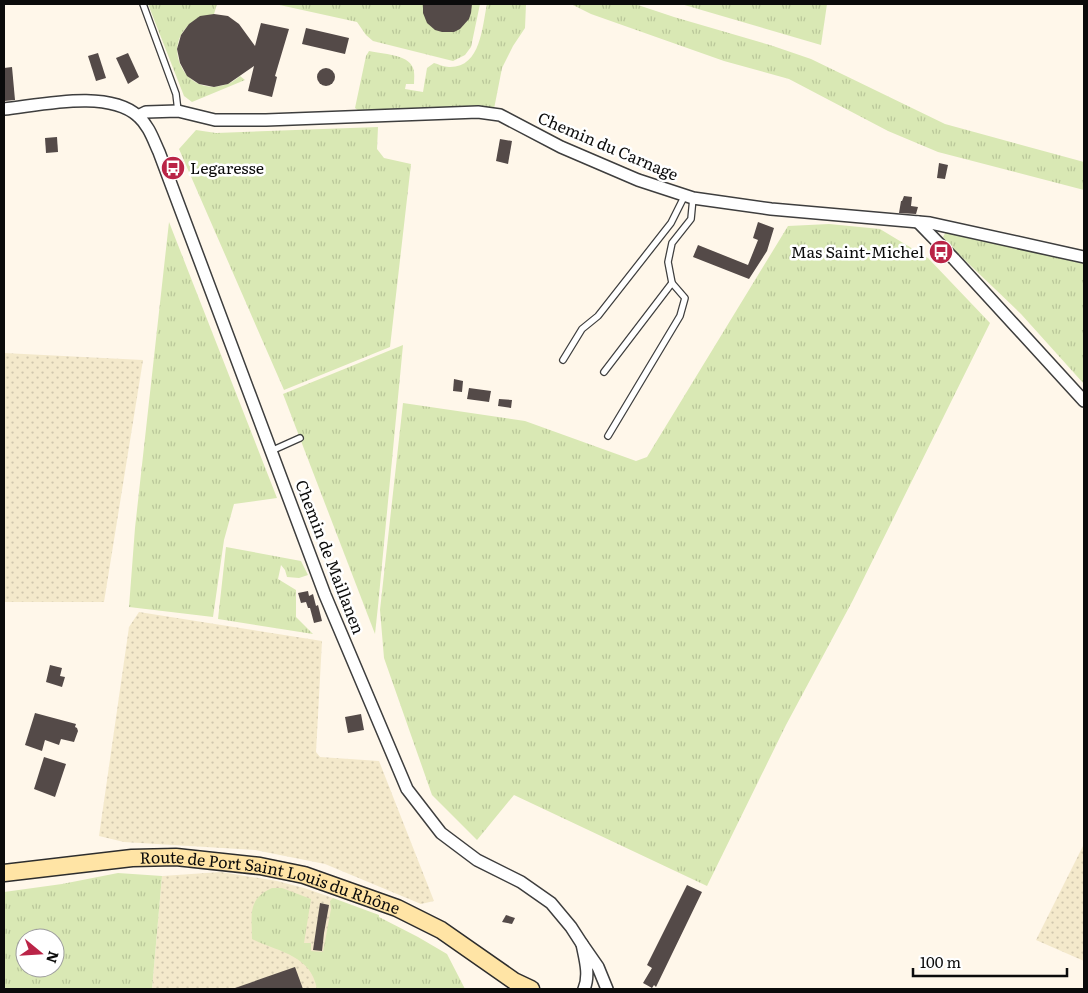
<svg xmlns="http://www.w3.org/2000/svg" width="1088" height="993" viewBox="0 0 1088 993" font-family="Literata,serif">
<defs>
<pattern id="farmland-dots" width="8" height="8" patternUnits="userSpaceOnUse" patternTransform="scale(1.25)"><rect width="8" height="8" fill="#f4e9cb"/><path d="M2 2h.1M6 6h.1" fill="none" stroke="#d0c6ad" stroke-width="1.8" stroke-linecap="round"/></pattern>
<pattern id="grass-tufts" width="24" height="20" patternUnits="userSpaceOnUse" patternTransform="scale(1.25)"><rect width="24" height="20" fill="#d9e8b4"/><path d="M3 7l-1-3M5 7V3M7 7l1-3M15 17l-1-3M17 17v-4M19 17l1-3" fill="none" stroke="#b9c699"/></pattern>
</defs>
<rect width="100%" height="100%" fill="#fff7ea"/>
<!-- farmland -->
<g fill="url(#farmland-dots)">
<path d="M4,353L143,360L104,602H4Z"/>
<path d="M139,612L322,641L316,752L320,757L379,761L434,901L421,904L325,864L255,850L124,842L99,836L129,627Z"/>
<path d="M1084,844V961L1036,940Z"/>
<path d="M221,872L277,881L304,888L333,898L336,907L320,989H152L162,876Z"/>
</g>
<!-- grass -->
<g fill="url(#grass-tufts)" fill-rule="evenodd">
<path d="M148,4H217L214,14C150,26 180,102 227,84C232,83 236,79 240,76L245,80L192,102L184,96Z"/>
<path d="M275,4H480L471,47L465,55L453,61L373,41L366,35L357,22Z"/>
<path d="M487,4H526L525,28L513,46L502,68L494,109L359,111L355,108L366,56L369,51C382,54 408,54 413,68C415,73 414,79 414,84H406L405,89L423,92L427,68L434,63C438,64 444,67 449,67C481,68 482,27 487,4Z"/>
<path d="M571,4H635L674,17L773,46L811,59L945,124L1084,162V190L938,152L888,131L789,79L724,61L591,14Z"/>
<path d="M681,4H827L821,45Z"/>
<path d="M378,127L377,149L384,158L411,164L390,347L284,390L179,149L196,130L216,133Z"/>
<path d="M169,222L277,498L234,504L224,540L213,617L129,607L135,528Z"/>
<path d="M829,224L880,229L928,258L990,323L853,600L786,725L707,886L514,795L477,840L432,795L384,658L380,610L403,403L525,421L636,461L647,457L788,226Z"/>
<path d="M947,230L1084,264V384L1021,314L947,243L943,237Z"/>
<path d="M403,345L378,606L375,634L283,394Z"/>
<path d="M226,547L301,561L308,575L299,578L287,577L285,570L281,565L278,579L296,590V617L313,634L218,619Z"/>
<path d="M118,873L162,876L152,989H4V892L62,884ZM25,938H55V968H25Z"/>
<path d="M272,888H282L311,899L304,943H311V951L323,952L331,909L330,901L333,898L379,915V917L418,937L447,954L465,989H317C311,955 279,952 252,939C252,915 247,899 272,888Z"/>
</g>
<!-- building -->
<g fill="#544a48">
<path d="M423,4H472L471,13L469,19L460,29L454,32H442L435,30L427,23L423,13Z"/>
<path d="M214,14L228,16L239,24L255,46L261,23L289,29L275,76L277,77L272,97L248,91L254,66L228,84L214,87L199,84L187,76L180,63L177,49L181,35L189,24L200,16Z"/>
<path d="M306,28L349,38L345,54L302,44Z"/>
<path d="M98,53L106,78L96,81L88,56Z"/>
<path d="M128,53L139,77L128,84L116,58Z"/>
<path d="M12,67L15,100L4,101V68Z"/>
<circle cx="326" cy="77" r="9"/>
<path d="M57,137L58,152L46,153L45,138Z"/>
<path d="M500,139L512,141L508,164L496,161Z"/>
<path d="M939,163L948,165L945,179L937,178Z"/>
<path d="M904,196L912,197L911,206L918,207L916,214L899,213L901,201H902Z"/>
<path d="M758,222L774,228L767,251L749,279L693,257L698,245L748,265L758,240L753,238Z"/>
<path d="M454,379L463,381L462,392L453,391Z"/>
<path d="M469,388L491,391L489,402L467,399Z"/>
<path d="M499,399L512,400L511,408L498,406Z"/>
<path d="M308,591L309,596L313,594L316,606L318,605L322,621L314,623L310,608H308L306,602L301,603L298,593Z"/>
<path d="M50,665L62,668L60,676L65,677L62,687L46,682Z"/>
<path d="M35,713L76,724L75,727L77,728L78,731L74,742L61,739L59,745L45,740L42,751L25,745Z"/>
<path d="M361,714L364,730L348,733L345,717Z"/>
<path d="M44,757L66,764L55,797L34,789Z"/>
<path d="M687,885L702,892L656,987L654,985L652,988L643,983L652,968L647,965Z"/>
<path d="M320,903L329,905L324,933L322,951L313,950Z"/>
<path d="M506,915L515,918L512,924L502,922Z"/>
<path d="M295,967L303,989H235V988Z"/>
</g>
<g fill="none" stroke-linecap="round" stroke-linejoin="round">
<!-- lane casing -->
<g stroke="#3e3e3e" stroke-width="8">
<g id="lane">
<path d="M143,4L176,94L178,111"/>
<path d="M563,360L582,329L598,316L671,223L685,195"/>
<path d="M604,372L672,283L668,262L672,243L691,219L693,198"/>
<path d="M608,436L680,316L685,298L672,283"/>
<path d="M271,451L300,438"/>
</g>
</g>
<!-- street casing -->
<g stroke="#3e3e3e" stroke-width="14">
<g id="street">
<path d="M4,109C41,105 108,89 138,116C149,126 153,139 159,152L325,595L407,789L441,833L477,860L521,882L551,903L571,927L582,944"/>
<path d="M138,116L146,112L178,111L215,120H266L478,112L500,115L561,147L638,180L693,198L771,209L930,223L1084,257"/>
<path d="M918,222L954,259L1084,401"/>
<path d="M584,989C590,975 585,959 582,944L598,967L607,989"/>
</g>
</g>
<!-- secondary casing -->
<g stroke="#2d2d2d" stroke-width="19">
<g id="secondary">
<path id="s1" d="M4,873L132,858L176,857L260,866L304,875L397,908L441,930L514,981L531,989"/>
</g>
</g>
<!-- lane -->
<use href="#lane" stroke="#fff" stroke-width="5.5"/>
<!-- street -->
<use href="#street" stroke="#fff" stroke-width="11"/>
<!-- secondary -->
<use href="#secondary" stroke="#ffe4a5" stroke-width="16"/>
</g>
<!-- icons -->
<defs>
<g id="bus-disc" transform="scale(1.25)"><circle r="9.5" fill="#ba2447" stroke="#fff"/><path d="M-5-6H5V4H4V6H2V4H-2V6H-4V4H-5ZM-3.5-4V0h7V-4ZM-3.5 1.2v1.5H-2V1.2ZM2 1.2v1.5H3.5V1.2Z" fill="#fff"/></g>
</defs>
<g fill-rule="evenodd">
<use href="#bus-disc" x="173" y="168"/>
<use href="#bus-disc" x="941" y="252"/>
</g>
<g text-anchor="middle" stroke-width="5" stroke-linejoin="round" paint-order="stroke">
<!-- street labels -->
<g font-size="16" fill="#0b0b0b" stroke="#fff">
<text transform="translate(608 146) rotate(23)" y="6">Chemin du Carnage</text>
<text transform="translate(330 557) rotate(69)" y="6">Chemin de Maillanen</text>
<text dy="6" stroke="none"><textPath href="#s1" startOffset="270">Route de Port Saint Louis du Rhône</textPath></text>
</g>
<!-- poi labels -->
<g font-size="16" fill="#0b0b0b" stroke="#fff" text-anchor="start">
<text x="190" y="174">Legaresse</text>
<text x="924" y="258" text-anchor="end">Mas Saint-Michel</text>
</g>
</g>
<!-- border -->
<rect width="1088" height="993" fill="none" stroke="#0b0b0b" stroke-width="10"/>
<!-- north arrow -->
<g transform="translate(40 953) rotate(108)"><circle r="24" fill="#ffffff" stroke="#9d9d9d"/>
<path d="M0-4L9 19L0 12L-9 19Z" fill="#ba2447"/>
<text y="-8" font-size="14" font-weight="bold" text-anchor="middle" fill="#0b0b0b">N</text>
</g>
<!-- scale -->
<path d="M913 968v8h154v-8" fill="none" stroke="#0b0b0b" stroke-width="2.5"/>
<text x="920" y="968" font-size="15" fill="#0b0b0b" stroke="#ffffff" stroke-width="4" paint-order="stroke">100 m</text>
</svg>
